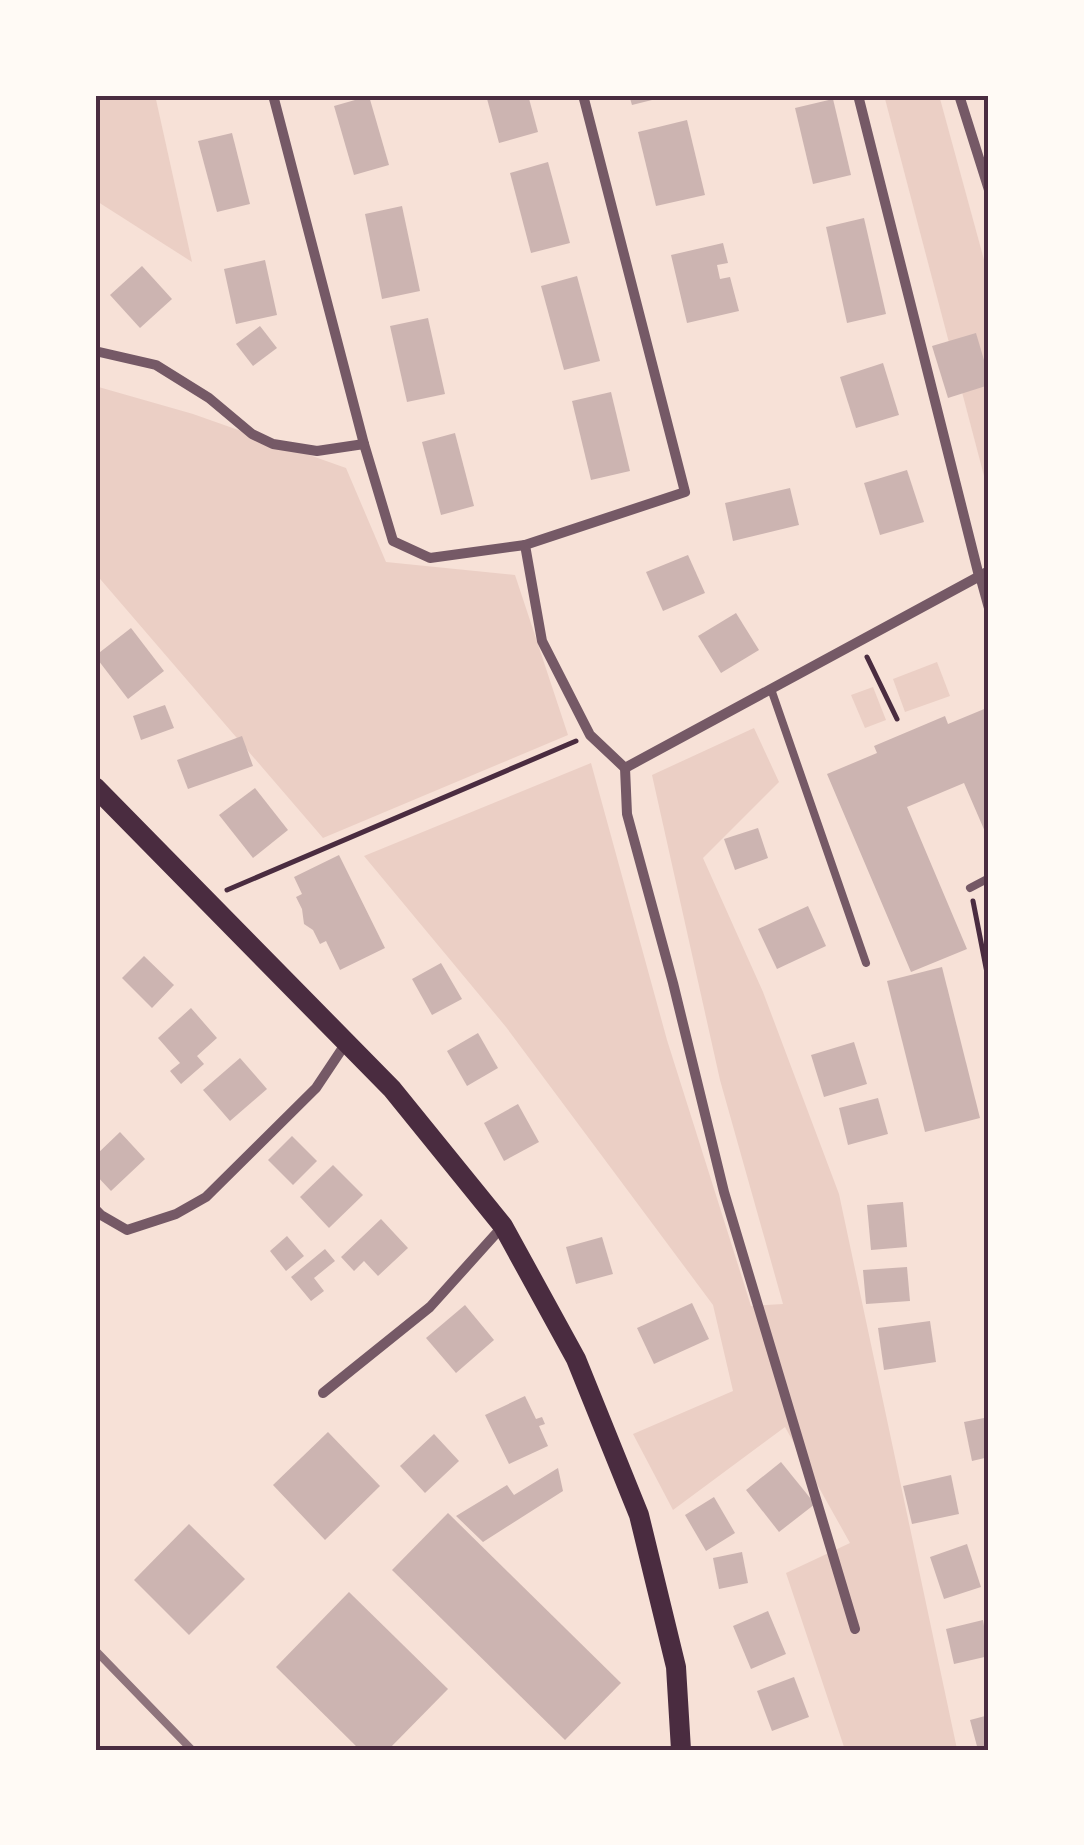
<svg xmlns="http://www.w3.org/2000/svg" width="1084" height="1845" viewBox="0 0 1084 1845" font-family="Montserrat,sans-serif">
<rect width="100%" height="100%" fill="#f7e1d7"/>
<!-- green -->
<g fill="#ebcfc5">
<path d="M95,95H155L192,262L95,200Z"/>
<path d="M884,95H939L989,278V495Z"/>
<path d="M95,386L193,414L346,468L386,562L515,575L568,735L323,838L95,573Z"/>
<path d="M937,662L950,696L905,712L893,679Z"/>
<path d="M873,687L886,720L865,728L851,695Z"/>
<path d="M754,728L779,782L703,858L763,992L839,1194L957,1749L955,1750H845L786,1573L850,1543L785,1427L673,1510L633,1434L733,1391L713,1305L506,1027L364,856L591,763L667,1040L751,1306L783,1304L720,1080L652,775Z"/>
</g>
<!-- building -->
<g fill="#ccb4b1">
<path d="M486,95H528L538,132L499,143Z"/>
<path d="M629,95H668V96L632,105Z"/>
<path d="M369,96L389,165L354,175L334,106Z"/>
<path d="M833,99L851,175L813,184L795,108Z"/>
<path d="M687,120L705,195L656,206L638,132Z"/>
<path d="M232,133L250,204L217,212L198,141Z"/>
<path d="M548,162L570,243L531,253L510,173Z"/>
<path d="M402,206L420,291L382,299L365,214Z"/>
<path d="M864,218L886,314L847,323L826,227Z"/>
<path d="M723,243L728,263L717,265L720,279L730,277L739,311L687,323L671,255Z"/>
<path d="M265,260L277,315L236,324L224,269Z"/>
<path d="M142,266L172,299L140,328L110,295Z"/>
<path d="M577,276L600,361L564,370L541,286Z"/>
<path d="M428,318L445,394L407,402L390,326Z"/>
<path d="M260,326L277,348L253,366L236,344Z"/>
<path d="M976,333L989,377V385L948,398L932,346Z"/>
<path d="M883,363L899,415L856,428L840,377Z"/>
<path d="M611,392L630,471L591,480L572,401Z"/>
<path d="M455,433L474,506L441,515L422,442Z"/>
<path d="M907,470L924,522L880,535L864,483Z"/>
<path d="M790,488L799,525L733,541L725,503Z"/>
<path d="M688,555L705,593L663,611L646,572Z"/>
<path d="M736,613L759,650L721,673L698,636Z"/>
<path d="M131,628L164,671L128,699L95,656Z"/>
<path d="M165,705L174,728L141,740L133,716Z"/>
<path d="M989,707V841L964,783L907,807L967,949L911,972L827,774L877,753L874,746L945,716L948,724Z"/>
<path d="M242,736L253,766L188,789L177,760Z"/>
<path d="M255,788L288,830L253,858L219,815Z"/>
<path d="M758,828L768,858L735,870L724,839Z"/>
<path d="M339,855L385,948L340,970L326,941L320,944L313,930L304,924L302,909L296,897L302,894L294,877Z"/>
<path d="M808,906L826,946L777,969L758,929Z"/>
<path d="M144,956L174,985L152,1008L122,978Z"/>
<path d="M441,963L462,999L432,1015L412,979Z"/>
<path d="M942,967L980,1118L925,1132L887,981Z"/>
<path d="M191,1008L217,1038L197,1056L204,1064L181,1084L170,1071L180,1063L158,1038Z"/>
<path d="M478,1033L498,1068L467,1086L447,1051Z"/>
<path d="M854,1042L867,1084L824,1097L811,1055Z"/>
<path d="M240,1058L267,1089L230,1121L203,1090Z"/>
<path d="M878,1098L888,1134L848,1145L839,1108Z"/>
<path d="M518,1104L539,1142L504,1161L484,1123Z"/>
<path d="M120,1132L145,1159L111,1191L95,1174V1156Z"/>
<path d="M292,1136L317,1161L293,1185L268,1160Z"/>
<path d="M333,1165L363,1195L329,1228L300,1197Z"/>
<path d="M903,1202L907,1247L871,1250L867,1205Z"/>
<path d="M381,1219L408,1248L378,1276L364,1261L354,1271L341,1257Z"/>
<path d="M287,1236L304,1256L286,1271L270,1251Z"/>
<path d="M602,1237L613,1274L576,1284L566,1247Z"/>
<path d="M325,1249L335,1261L314,1278L324,1291L311,1301L291,1277Z"/>
<path d="M907,1267L910,1301L866,1304L863,1270Z"/>
<path d="M692,1303L709,1339L654,1364L637,1328Z"/>
<path d="M465,1305L494,1340L456,1373L426,1338Z"/>
<path d="M930,1321L936,1362L884,1370L878,1328Z"/>
<path d="M525,1396L536,1419L542,1417L545,1424L539,1426L548,1446L509,1464L485,1415Z"/>
<path d="M989,1417V1457L972,1461L964,1422Z"/>
<path d="M328,1432L380,1486L325,1540L273,1485Z"/>
<path d="M434,1434L459,1461L425,1493L400,1466Z"/>
<path d="M781,1462L815,1504L779,1532L746,1490Z"/>
<path d="M558,1468L563,1491L483,1542L456,1516L507,1485L514,1495Z"/>
<path d="M951,1475L959,1514L912,1524L903,1486Z"/>
<path d="M714,1497L735,1533L706,1551L685,1515Z"/>
<path d="M448,1513L621,1683L565,1740L392,1570Z"/>
<path d="M189,1524L245,1579L189,1635L134,1580Z"/>
<path d="M967,1544L981,1587L944,1599L930,1557Z"/>
<path d="M742,1552L748,1583L719,1589L713,1558Z"/>
<path d="M349,1592L448,1689L388,1750H360L276,1667Z"/>
<path d="M768,1611L786,1654L751,1669L733,1626Z"/>
<path d="M983,1620L989,1656L954,1664L946,1629Z"/>
<path d="M794,1677L809,1717L772,1731L757,1691Z"/>
<path d="M989,1715V1750H978L970,1720Z"/>
</g>
<g fill="none" stroke-linecap="round" stroke-linejoin="round">
<!-- path -->
<g stroke="#4a2c40" stroke-width="5">
<path d="M867,657L897,719"/>
<path d="M227,890L576,741"/>
<path d="M973,901L989,983"/>
</g>
<!-- service -->
<g stroke="#755966" stroke-width="8">
<path d="M979,576L989,612"/>
<path d="M771,689L866,963"/>
<path d="M970,888L989,878"/>
</g>
<!-- minor -->
<g stroke="#755966" stroke-width="10">
<path d="M273,95L364,444L393,541L430,558L525,545"/>
<path d="M583,95L685,492L525,545L542,641L590,735L625,768L627,814L673,983L724,1192L855,1629"/>
<path d="M858,95L979,576"/>
<path d="M959,95L989,190"/>
<path d="M95,351L156,365L209,398L252,434L273,444L317,451L364,444"/>
<path d="M625,768L989,571"/>
<path d="M95,1209L101,1215L127,1230L176,1214L206,1197L316,1088L346,1043"/>
<path d="M323,1393L430,1307L502,1227"/>
</g>
<!-- secondary -->
<path stroke="#4a2c40" stroke-width="20" d="M95,787L392,1089L503,1226L576,1359L639,1515L676,1667L681,1750"/>
<!-- rail -->
<path stroke="#8f747c" stroke-width="8" d="M95,1650L192,1750"/>
</g>
<!-- border -->
<rect width="1084" height="1845" fill="none" stroke="#fffaf5" stroke-width="195"/>
<rect x="98" y="98" width="888" height="1650" fill="none" stroke="#4a2c40" stroke-width="4"/>
</svg>
